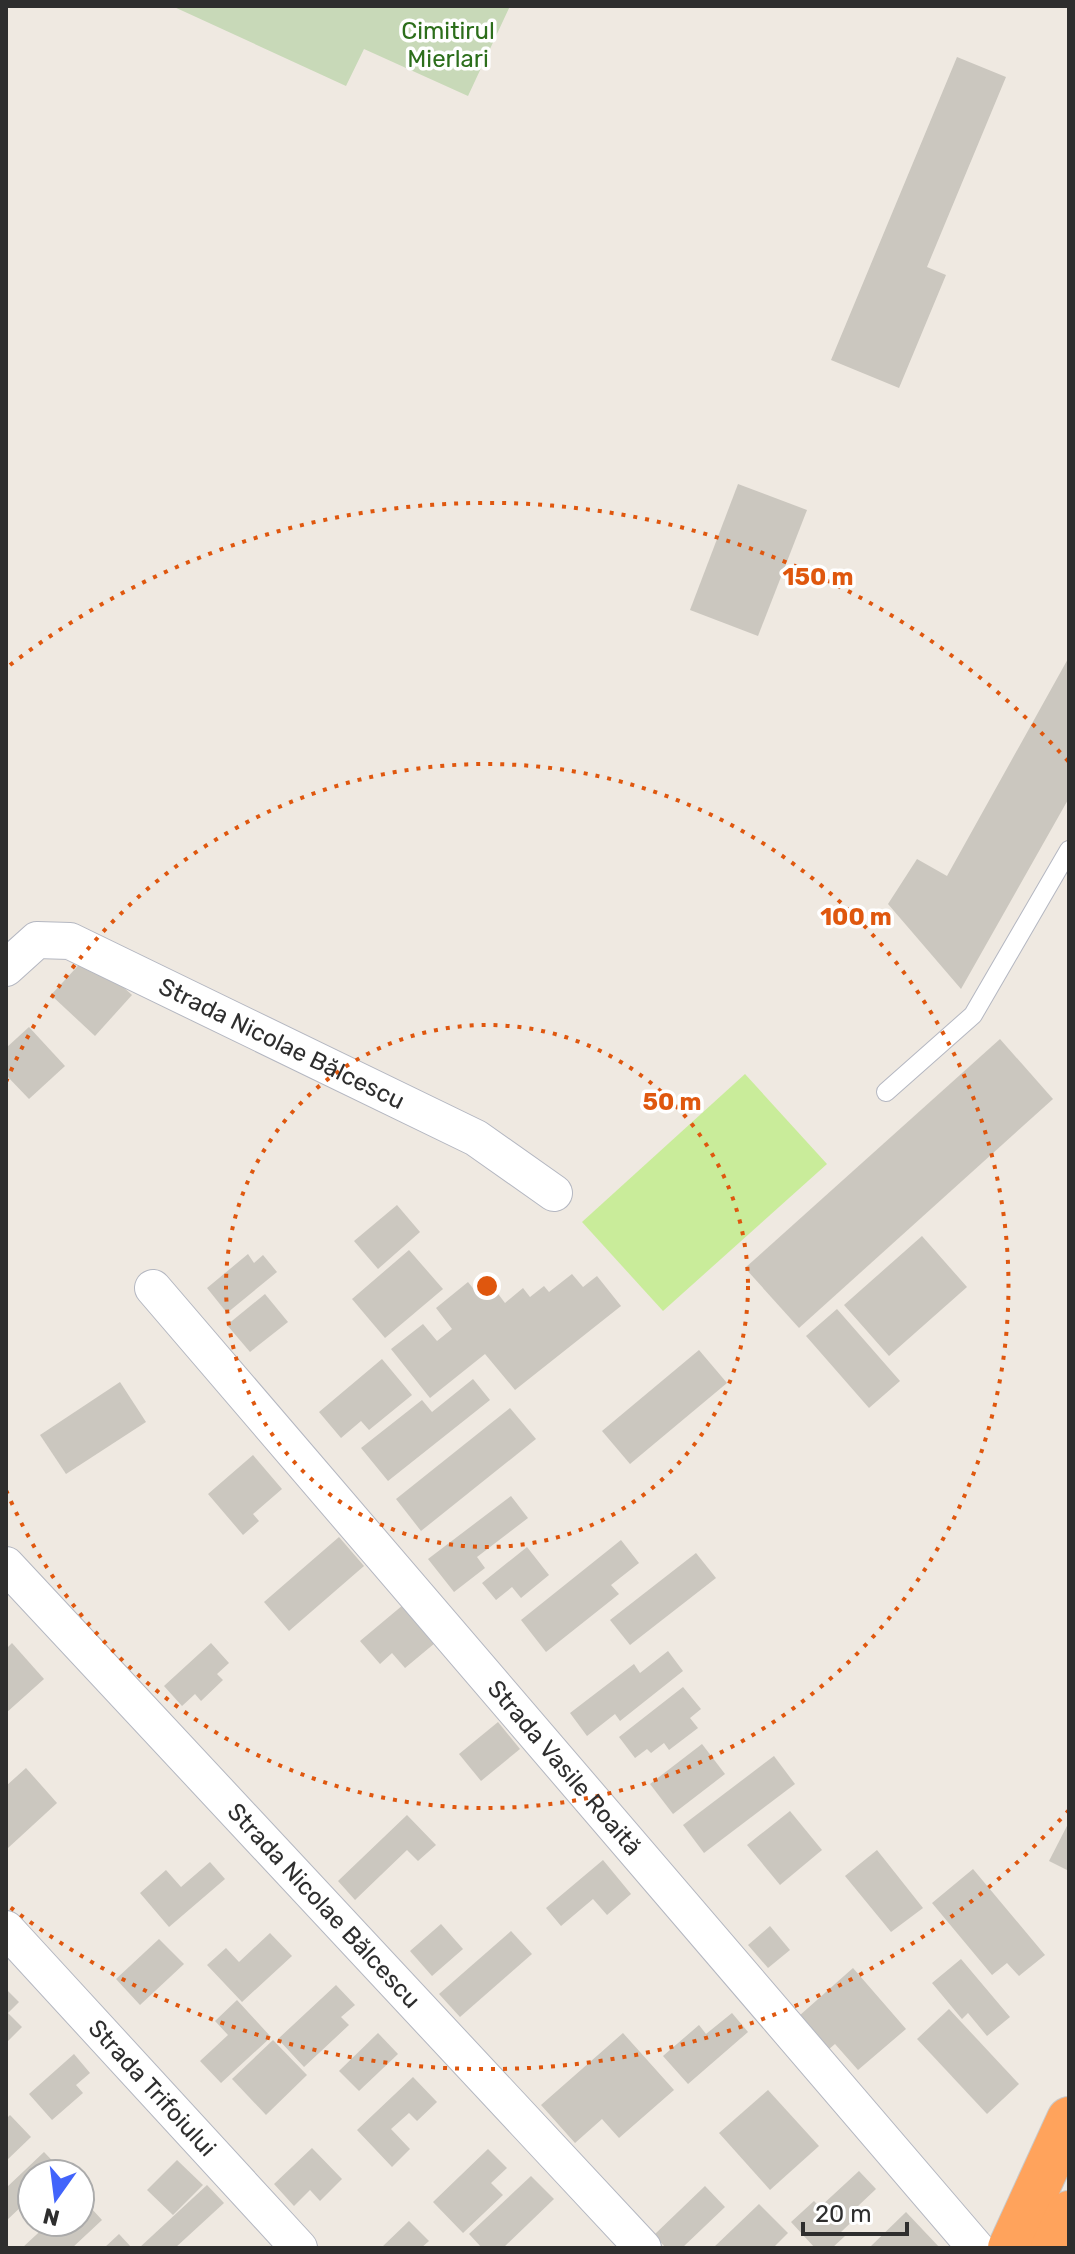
<svg xmlns="http://www.w3.org/2000/svg" width="1075" height="2254" viewBox="0 0 1075 2254" font-family="Rubik,sans-serif">
<rect width="100%" height="100%" fill="#efe9e1"/>
<!-- cemetery -->
<path fill="#c8d9b8" d="M172,6H510L468,96L364,49L346,86Z"/>
<!-- pitch -->
<path fill="#c9ec9a" d="M745,1074L827,1164L663,1311L582,1222Z"/>
<!-- building -->
<g fill="#cbc7bf">
<path d="M957,57L1006,77L927,267L946,275L899,388L831,360Z"/>
<path d="M738,484L807,510L758,636L690,610Z"/>
<path d="M1069,657V798L961,989L888,904L917,859L947,876Z"/>
<path d="M88,955L132,995L95,1036L51,995Z"/>
<path d="M29,1027L65,1066L29,1099L6,1075V1048Z"/>
<path d="M1000,1039L1053,1099L799,1328L745,1268Z"/>
<path d="M397,1205L420,1232L378,1269L354,1241Z"/>
<path d="M922,1236L967,1287L889,1356L844,1305Z"/>
<path d="M409,1250L443,1289L385,1338L352,1299Z"/>
<path d="M248,1254L254,1263L263,1255L277,1272L227,1313L207,1288Z"/>
<path d="M572,1274L583,1287L597,1276L621,1306L515,1390L485,1354L430,1398L391,1349L423,1324L437,1341L452,1329L436,1308L468,1282L480,1297L493,1287L505,1303L523,1288L530,1297L544,1286L549,1292Z"/>
<path d="M265,1294L288,1322L250,1352L227,1325Z"/>
<path d="M837,1309L900,1381L869,1408L806,1336Z"/>
<path d="M699,1350L727,1383L630,1464L602,1431Z"/>
<path d="M382,1359L412,1395L369,1430L361,1421L341,1438L319,1412Z"/>
<path d="M473,1379L490,1400L388,1481L361,1448L422,1400L432,1412Z"/>
<path d="M120,1382L146,1422L66,1474L40,1435Z"/>
<path d="M510,1408L536,1439L421,1531L396,1499Z"/>
<path d="M253,1455L282,1489L253,1514L259,1521L243,1535L208,1494Z"/>
<path d="M511,1496L528,1518L477,1557L485,1568L454,1592L428,1559Z"/>
<path d="M339,1537L364,1566L289,1631L264,1602Z"/>
<path d="M621,1540L639,1563L611,1585L619,1594L546,1652L521,1620Z"/>
<path d="M527,1547L549,1575L521,1598L512,1587L496,1600L482,1583Z"/>
<path d="M696,1553L716,1578L630,1645L610,1620Z"/>
<path d="M403,1605L435,1643L405,1668L392,1653L380,1664L360,1641Z"/>
<path d="M12,1643L44,1679L6,1713V1649Z"/>
<path d="M211,1643L229,1663L217,1674L223,1680L201,1701L195,1694L182,1706L164,1686Z"/>
<path d="M668,1651L683,1671L620,1721L615,1714L587,1736L570,1713L634,1664L640,1673Z"/>
<path d="M683,1687L701,1709L690,1718L698,1728L669,1750L664,1743L651,1753L647,1749L635,1758L619,1737Z"/>
<path d="M498,1722L520,1749L481,1781L459,1754Z"/>
<path d="M702,1744L725,1774L673,1814L650,1784Z"/>
<path d="M774,1756L795,1784L704,1853L683,1825Z"/>
<path d="M26,1768L57,1803L8,1848L6,1786Z"/>
<path d="M790,1811L822,1850L780,1885L747,1845Z"/>
<path d="M407,1815L436,1845L418,1861L407,1850L355,1900L338,1881Z"/>
<path d="M1069,1822V1871L1049,1861Z"/>
<path d="M877,1850L923,1908L891,1932L845,1876Z"/>
<path d="M603,1860L631,1894L607,1915L593,1899L561,1926L546,1908Z"/>
<path d="M210,1862L225,1879L169,1927L140,1893L166,1870L181,1887Z"/>
<path d="M973,1869L1045,1955L1019,1976L1007,1963L992,1975L932,1903Z"/>
<path d="M441,1924L463,1949L432,1976L410,1951Z"/>
<path d="M770,1926L790,1950L768,1968L748,1945Z"/>
<path d="M511,1931L532,1954L460,2017L439,1994Z"/>
<path d="M270,1933L292,1956L242,2002L207,1965L226,1948L239,1962Z"/>
<path d="M159,1939L184,1964L140,2005L116,1979Z"/>
<path d="M961,1959L1010,2017L987,2036L968,2013L962,2019L932,1983Z"/>
<path d="M853,1968L906,2029L858,2070L835,2044L828,2050L799,2016Z"/>
<path d="M336,1985L355,2005L341,2017L349,2025L304,2067L278,2039Z"/>
<path d="M6,1989L19,2002L8,2013L22,2027L6,2043Z"/>
<path d="M237,2000L271,2037L221,2083L200,2061L228,2035L215,2021Z"/>
<path d="M949,2009L1019,2084L987,2114L917,2039Z"/>
<path d="M732,2013L748,2032L688,2084L663,2056L699,2025L706,2034Z"/>
<path d="M378,2033L398,2054L359,2091L339,2071Z"/>
<path d="M623,2033L674,2090L619,2138L602,2119L575,2143L541,2105Z"/>
<path d="M273,2040L307,2075L266,2115L232,2079Z"/>
<path d="M74,2054L90,2073L76,2085L83,2093L52,2120L29,2094Z"/>
<path d="M413,2077L437,2102L417,2121L409,2113L391,2129L410,2149L392,2167L357,2130Z"/>
<path d="M768,2090L819,2146L770,2190L719,2133Z"/>
<path d="M10,2115L31,2137L6,2161V2119Z"/>
<path d="M312,2148L342,2179L320,2201L310,2190L294,2206L274,2184Z"/>
<path d="M488,2149L507,2168L491,2183L503,2195L463,2233L433,2202Z"/>
<path d="M44,2152L65,2174H32V2212L24,2204L6,2221V2188Z"/>
<path d="M177,2160L203,2185L173,2215L147,2190Z"/>
<path d="M859,2171L876,2189L858,2206L863,2211L841,2232L845,2236L832,2248H815L791,2222L814,2201L820,2207Z"/>
<path d="M531,2176L554,2199L503,2248H482L469,2234Z"/>
<path d="M207,2185L224,2203L175,2248H139Z"/>
<path d="M705,2186L725,2207L682,2248H666L654,2235Z"/>
<path d="M80,2196L102,2220L72,2248H22L50,2222H80Z"/>
<path d="M759,2204L788,2233L773,2248H713Z"/>
<path d="M906,2212L940,2248H869Z"/>
<path d="M409,2221L429,2241L421,2248H381Z"/>
<path d="M119,2234L132,2248H104Z"/>
</g>
<g fill="none" stroke-linecap="round" stroke-linejoin="round">
<!-- lane casing -->
<g stroke="#b4b7c1" stroke-width="20">
<path id="lane" d="M886,1092L973,1015L1069,850"/>
</g>
<!-- street casing -->
<g stroke="#b4b7c1" stroke-width="38">
<g id="street">
<path id="s1" d="M6,968L37,940L70,941L476,1138L554,1193"/>
<path id="s2" d="M153,1288L976,2248"/>
<path id="s3" d="M6,1565L643,2248"/>
<path id="s4" d="M6,1929L299,2248"/>
</g>
</g>
<!-- highway casing -->
<g stroke="#c9c9c9" stroke-width="46">
<g id="highway">
<path d="M1010,2248L1069,2119"/>
<path d="M1053,2248L1069,2213"/>
</g>
</g>
<!-- lane -->
<use href="#lane" stroke="#fff" stroke-width="18"/>
<!-- street -->
<use href="#street" stroke="#fff" stroke-width="36"/>
<!-- highway -->
<use href="#highway" stroke="#ffa35c" stroke-width="44"/>
</g>
<!-- distance rings -->
<g fill="none" stroke="#df570e" stroke-width="4" stroke-dasharray="4 8">
<circle cx="487" cy="1286" r="261"/>
<path d="M6 1082A522 522 0 1 1 6 1490"/>
<path d="M1069 1810A783 783 0 0 1 10 1907M10 665A783 783 0 0 1 1069 762"/>
</g>
<g text-anchor="middle" stroke-width="7" stroke-linejoin="round" paint-order="stroke">
<!-- park labels -->
<g font-size="24" fill="#2c6e1b" stroke="#fff">
<text x="448" y="39">Cimitirul<tspan x="448" dy="28">Mierlari</tspan></text>
</g>
<!-- street labels -->
<g font-size="24" fill="#2e2e2e" stroke="#fff">
<text dy="8" stroke="none"><textPath href="#s1" startOffset="310">Strada Nicolae Bălcescu</textPath></text>
<text dy="8" stroke="none"><textPath href="#s2" startOffset="632">Strada Vasile Roaită</textPath></text>
<text dy="8" stroke="none"><textPath href="#s3" startOffset="466">Strada Nicolae Bălcescu</textPath></text>
<text dy="8" stroke="none"><textPath href="#s4" startOffset="216">Strada Trifoiului</textPath></text>
</g>
</g>
<circle cx="487" cy="1286" r="12" fill="#df570e" stroke="#fff" stroke-width="4"/>
<g font-size="24" text-anchor="middle" font-weight="bold" fill="#df570e" stroke="#fff" stroke-width="7" stroke-linejoin="round" paint-order="stroke">
<text x="818" y="585">150 m</text>
<text x="856" y="925">100 m</text>
<text x="672" y="1110">50 m</text>
</g>
<!-- border -->
<rect width="1075" height="2254" fill="none" stroke="#2e2e2e" stroke-width="16"/>
<!-- north arrow -->
<g transform="translate(56 2198) rotate(194)"><circle r="38" fill="#ffffff" stroke="#ababab" stroke-width="2"/>
<path d="M0-6L14 30L0 20L-14 30Z" fill="#4264fb"/>
<text y="-12" font-size="22" font-weight="bold" text-anchor="middle" fill="#2e2e2e">N</text>
</g>
<!-- scale -->
<path d="M803 2222v12h104v-12" fill="none" stroke="#2e2e2e" stroke-width="4"/>
<text x="815" y="2222" font-size="24" fill="#2e2e2e" stroke="#ffffff" stroke-width="6" paint-order="stroke">20 m</text>
</svg>
